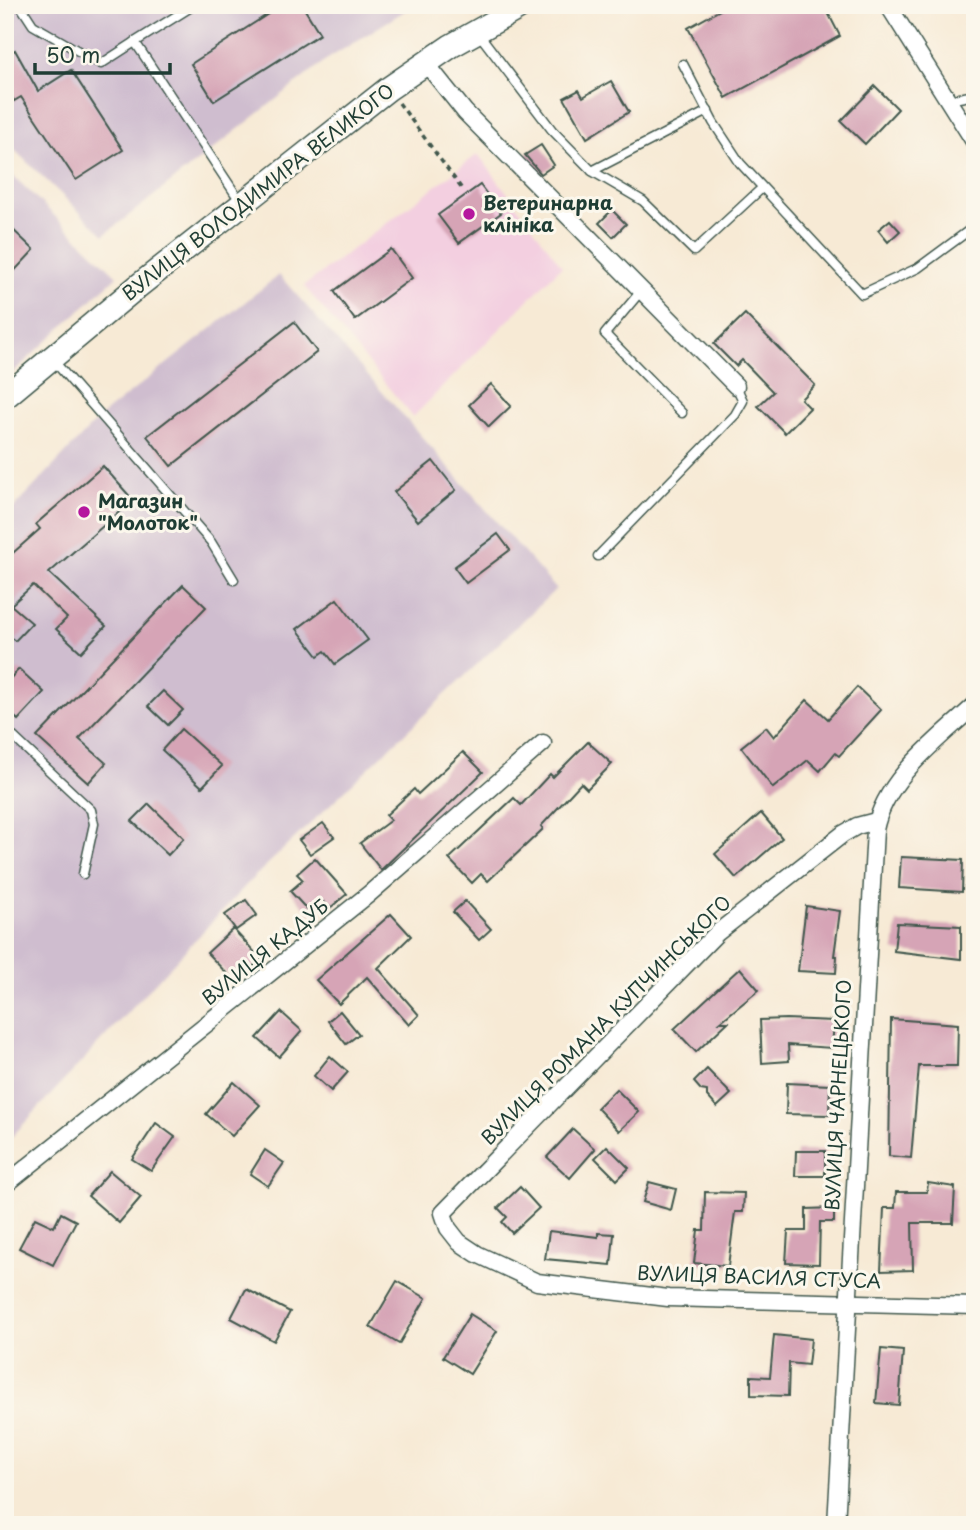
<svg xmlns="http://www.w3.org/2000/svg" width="980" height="1530" viewBox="0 0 980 1530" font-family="'Playpen Sans',sans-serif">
<rect width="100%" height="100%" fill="#fbf7ec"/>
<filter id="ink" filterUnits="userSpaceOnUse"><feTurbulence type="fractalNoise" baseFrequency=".0143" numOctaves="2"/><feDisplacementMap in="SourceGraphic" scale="14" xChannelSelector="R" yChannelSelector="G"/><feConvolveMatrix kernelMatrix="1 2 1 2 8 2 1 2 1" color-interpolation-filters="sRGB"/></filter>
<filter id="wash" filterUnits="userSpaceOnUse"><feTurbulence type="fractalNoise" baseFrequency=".00686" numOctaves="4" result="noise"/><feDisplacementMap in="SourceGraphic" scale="28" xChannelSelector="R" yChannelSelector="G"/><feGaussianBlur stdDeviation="1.57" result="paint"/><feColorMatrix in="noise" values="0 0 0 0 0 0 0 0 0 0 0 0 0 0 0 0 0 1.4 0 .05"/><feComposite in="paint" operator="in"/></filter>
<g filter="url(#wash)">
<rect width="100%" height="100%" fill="#f7ead5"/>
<!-- built -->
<path fill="#f3cfe0" d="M478,154L562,266L413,417L304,286Z"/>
<!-- industrial -->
<g fill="#cfbdcf">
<path d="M5,5H414L326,60L104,235L5,141Z"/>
<path d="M5,168L117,276L5,380Z"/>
<path d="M279,275L556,589L249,882L5,1144V517L101,416Z"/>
</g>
<g id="blocks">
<!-- building -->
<g fill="#d6a4b6">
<path d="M282,5H302L320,34L214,101L191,64Z"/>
<path d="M729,5H824L840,36L726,98L688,28Z"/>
<path d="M15,50L38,91L71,70L123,150L76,180L21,97L14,101L5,84V56Z"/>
<path d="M611,81L629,112L587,138L564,98L579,90L583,97Z"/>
<path d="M875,86L898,109L865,144L841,121Z"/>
<path d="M541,145L554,165L541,174L525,155Z"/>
<path d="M480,185L501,213L459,243L438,215Z"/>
<path d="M612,210L626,224L613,237L599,223Z"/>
<path d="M890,220L900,231L888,242L878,230Z"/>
<path d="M5,222L34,250L5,281Z"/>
<path d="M391,249L412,278L355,320L334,291Z"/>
<path d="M745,314L815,385L801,399L810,408L785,433L758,406L773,392L742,360L736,366L714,344Z"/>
<path d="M294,322L317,352L171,466L147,436Z"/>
<path d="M491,384L511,406L489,427L469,405Z"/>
<path d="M433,461L456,490L418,521L394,492Z"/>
<path d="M103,466L133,500L49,573L106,626L81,652L56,629L67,618L33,585L11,605L32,623L15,641L5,633V560L40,529L36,524Z"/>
<path d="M498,534L510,550L466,583L454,567Z"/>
<path d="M183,585L206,607L79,739L106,763L88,783L37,737Z"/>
<path d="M337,599L368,640L335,664L325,651L318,656L297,629Z"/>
<path d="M19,669L44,692L18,720L5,708V684Z"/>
<path d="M857,687L881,710L839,756L835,753L820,771L808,760L773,788L741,747L766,727L774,737L807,700L828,719Z"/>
<path d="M163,691L183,710L168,725L148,706Z"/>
<path d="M181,729L222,766L202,787L162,750Z"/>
<path d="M588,742L612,764L587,789L581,783L541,826L543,829L488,881L481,874L472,883L449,859L514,798L521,805L550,774L553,777Z"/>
<path d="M463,752L483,772L381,870L360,843L391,820L386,815L414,789L418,794Z"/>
<path d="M149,804L184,838L168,855L132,821Z"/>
<path d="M761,813L782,838L736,878L715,854Z"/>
<path d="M323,823L334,837L310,854L299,840Z"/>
<path d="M901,857L963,860L962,892L899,888Z"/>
<path d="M315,858L347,894L330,908L324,902L311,914L290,891L303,880L297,874Z"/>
<path d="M246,900L257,915L236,930L225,915Z"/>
<path d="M465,901L491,929L479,940L453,912Z"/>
<path d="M806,906L840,911L834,956H837L836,973L798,971Z"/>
<path d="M391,914L411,936L378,968L419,1015L409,1025L367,977L339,1004L316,980Z"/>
<path d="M897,923L961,926V959L894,951Z"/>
<path d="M233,929L261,959L236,983L207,953Z"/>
<path d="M740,968L759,990L720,1022H728L696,1052L674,1029Z"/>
<path d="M340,1011L359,1034L346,1044L328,1021Z"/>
<path d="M281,1012L302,1031L279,1057L257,1038Z"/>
<path d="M786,1019L834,1021L832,1048L788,1045L789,1061L762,1063L760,1020Z"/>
<path d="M891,1019L958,1024L957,1066H919L911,1158L889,1156Z"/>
<path d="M330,1056L348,1072L331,1091L314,1076Z"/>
<path d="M707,1069L731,1094L717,1107L707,1096V1091L701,1090L694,1082Z"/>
<path d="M234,1082L260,1105L232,1136L206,1114Z"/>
<path d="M787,1083L830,1085L829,1115L786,1114Z"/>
<path d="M616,1089L639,1112L619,1131L597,1108Z"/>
<path d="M156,1123L175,1137L151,1171L132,1159Z"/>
<path d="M573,1129L595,1149L570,1178L547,1157Z"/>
<path d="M607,1146L629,1168L617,1180L595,1158Z"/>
<path d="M265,1150L284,1163L268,1186L250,1174Z"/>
<path d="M796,1151H825V1176H795Z"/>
<path d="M110,1171L141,1197L119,1223L88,1196Z"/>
<path d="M649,1182L676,1189L671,1210L643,1202Z"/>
<path d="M928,1183L955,1187L953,1223H912L913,1270L881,1271L884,1208H895L896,1192H927Z"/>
<path d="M520,1187L539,1208L512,1233L502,1222L507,1217L498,1208Z"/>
<path d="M705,1192L744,1193L743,1212H735L728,1266L694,1263L698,1230H704Z"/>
<path d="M834,1208V1222H820L819,1264L786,1263L788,1231H806V1209Z"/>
<path d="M61,1213L76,1221L53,1265L19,1248L35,1218L54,1227Z"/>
<path d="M549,1231L598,1237V1233L614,1234L611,1265L545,1259Z"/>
<path d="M397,1281L426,1298L399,1344L370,1327Z"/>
<path d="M246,1289L290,1312L274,1341L231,1318Z"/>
<path d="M470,1314L497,1331L470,1374L443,1357Z"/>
<path d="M774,1335L811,1339L808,1365L789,1363L788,1396L751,1395V1376L770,1377Z"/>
<path d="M881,1349L903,1351L899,1405L876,1403Z"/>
</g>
</g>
</g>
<g filter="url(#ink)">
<use href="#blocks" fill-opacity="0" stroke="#3f574c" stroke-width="2"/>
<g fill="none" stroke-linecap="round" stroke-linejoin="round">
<!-- lane casing -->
<g stroke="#3f574c" stroke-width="11">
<g id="lane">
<path d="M20,5L33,25L101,64L135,42"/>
<path d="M194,5L135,42L240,201"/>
<path d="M479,34L552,130L592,171L708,111"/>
<path d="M683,64L713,122L740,163L862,294L918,268L975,226"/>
<path d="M948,100L975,95"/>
<path d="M592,171L643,201L694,251L762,188"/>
<path d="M641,291L605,334L682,413"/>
<path d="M53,360L211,542L234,580"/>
<path d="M598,556L735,415L743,401L736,386"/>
<path d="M5,729L91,810L94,824L83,874"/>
</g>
</g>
<!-- street casing -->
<g stroke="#3f574c" stroke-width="19">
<g id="street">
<path d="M888,5L975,143"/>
<path d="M425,62L465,112L736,386"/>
<path d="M876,821L857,826L843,834L717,933L443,1213L448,1228L459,1242L477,1254L537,1282L668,1298L975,1306"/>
<path d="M5,1185L369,894L543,743"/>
<path d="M836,1525L875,830C885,778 938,740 975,705"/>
</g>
</g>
<!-- secondary casing -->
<g stroke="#3f574c" stroke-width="26">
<path id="secondary" d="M5,397L137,287L388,89L451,46L524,5"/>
</g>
<!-- path -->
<path stroke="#3f574c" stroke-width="3.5" stroke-dasharray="5 5" stroke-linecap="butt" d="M399,103L462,189"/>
<!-- lane -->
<use href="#lane" stroke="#fff" stroke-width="8"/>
<!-- street -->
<use href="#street" stroke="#fff" stroke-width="16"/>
<!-- secondary -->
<use href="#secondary" stroke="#fff" stroke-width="23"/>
</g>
</g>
<!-- markers -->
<g fill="#b5179e" stroke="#fbf7ec" stroke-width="2.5">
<circle cx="469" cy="214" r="7"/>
<circle cx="84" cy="512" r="7"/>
</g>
<g text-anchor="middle" stroke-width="6" stroke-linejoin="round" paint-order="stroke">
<!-- street labels -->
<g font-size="19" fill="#1f3d34" stroke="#fbf7ec">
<text transform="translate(258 192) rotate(-38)" y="7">ВУЛИЦЯ ВОЛОДИМИРА ВЕЛИКОГО</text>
<text transform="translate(265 952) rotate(-39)" y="7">ВУЛИЦЯ КАДУБ</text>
<text transform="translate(606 1020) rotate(-45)" y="7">ВУЛИЦЯ РОМАНА КУПЧИНСЬКОГО</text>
<text transform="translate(838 1095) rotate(-87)" y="7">ВУЛИЦЯ ЧАРНЕЦЬКОГО</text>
<text transform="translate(759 1277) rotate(2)" y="7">ВУЛИЦЯ ВАСИЛЯ СТУСА</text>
</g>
<!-- poi labels -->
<g font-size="19" font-weight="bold" fill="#1f3d34" stroke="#fbf7ec" text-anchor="start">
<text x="483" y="210">Ветеринарна<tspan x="483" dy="22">клініка</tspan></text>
<text x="98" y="508">Магазин<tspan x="98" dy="22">"Молоток"</tspan></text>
</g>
</g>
<!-- margin -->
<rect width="980" height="1530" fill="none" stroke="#fbf7ec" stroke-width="28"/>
<!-- scale -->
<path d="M35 63v10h135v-10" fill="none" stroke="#1f3d34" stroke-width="3.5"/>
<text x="46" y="63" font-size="21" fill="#1f3d34" stroke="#fbf7ec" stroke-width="5" paint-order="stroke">50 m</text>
</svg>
